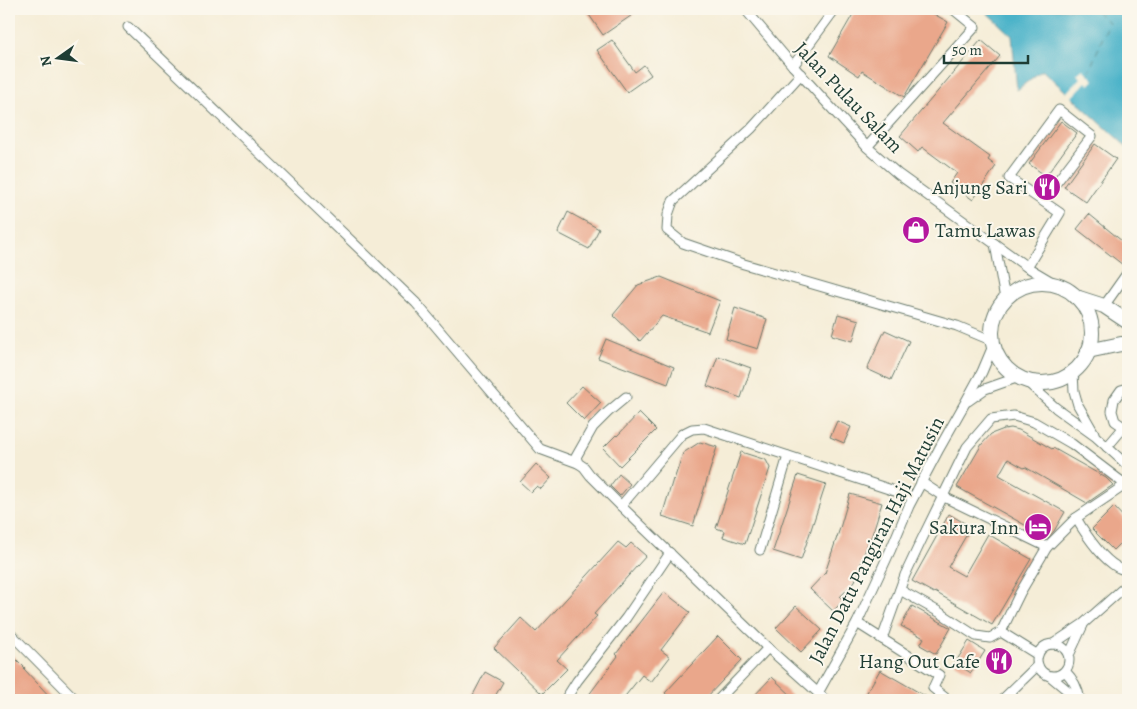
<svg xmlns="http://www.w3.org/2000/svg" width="1137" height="709" viewBox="0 0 1137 709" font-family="Alegreya,serif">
<rect width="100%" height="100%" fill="#fbf7ec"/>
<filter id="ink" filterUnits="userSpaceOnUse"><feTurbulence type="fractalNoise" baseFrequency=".02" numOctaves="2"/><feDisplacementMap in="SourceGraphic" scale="10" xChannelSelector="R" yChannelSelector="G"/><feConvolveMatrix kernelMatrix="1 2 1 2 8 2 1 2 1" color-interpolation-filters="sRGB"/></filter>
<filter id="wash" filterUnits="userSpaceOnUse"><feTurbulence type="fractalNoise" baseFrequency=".0096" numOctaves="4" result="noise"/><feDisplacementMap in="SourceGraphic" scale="20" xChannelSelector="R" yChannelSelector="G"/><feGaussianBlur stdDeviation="1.12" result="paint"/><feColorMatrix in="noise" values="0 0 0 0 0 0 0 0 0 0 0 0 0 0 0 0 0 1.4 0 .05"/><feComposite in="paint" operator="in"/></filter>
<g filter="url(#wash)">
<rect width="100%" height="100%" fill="#f5edd7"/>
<!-- water -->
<path fill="#4bb3c9" stroke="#35787e" d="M983,9H1128V148L1042,70L1017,90L1012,36Z"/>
<!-- pier -->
<path fill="#f5edd7" d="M1083,69L1094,80L1089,85L1086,82L1070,99L1065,94L1080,78L1077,74Z"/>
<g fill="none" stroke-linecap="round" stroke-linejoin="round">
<!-- ferry -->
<path stroke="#2c6061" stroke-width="1" stroke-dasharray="6 5" stroke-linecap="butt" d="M1088,74L1109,22L1093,9"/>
</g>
<g id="blocks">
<!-- building -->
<g fill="#eaa78b">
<path d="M585,9H641L603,35Z"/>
<path d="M856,9H925L948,22L904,97L862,71L859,76L829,56Z"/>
<path d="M612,40L635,72L644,65L651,75L627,92L597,50Z"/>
<path d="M981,40L1000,56L943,123L990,157L988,160L996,166L973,200L950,183L957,173L922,147L918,152L900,136Z"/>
<path d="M1061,121L1077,133L1046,176L1029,164Z"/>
<path d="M1095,144L1116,159L1086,202L1064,187Z"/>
<path d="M568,212L599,229L589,249L558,233Z"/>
<path d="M1089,214L1128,246V258L1123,265L1077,229Z"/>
<path d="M661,277L720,301L708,332L662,316L640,341L613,315L638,285Z"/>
<path d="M735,308L767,319L758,349L726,339Z"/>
<path d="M838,314L859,320L853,341L832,335Z"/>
<path d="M885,330L909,341L891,380L867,369Z"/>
<path d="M606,339L674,367L668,384L598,358Z"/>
<path d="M718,356L751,368L741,398L707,386Z"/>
<path d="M582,386L601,403L584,421L566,403Z"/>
<path d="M639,413L656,430L620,466L603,448L616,435L617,436Z"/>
<path d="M837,421L851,427L844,443L830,437Z"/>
<path d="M1011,428L1019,430L1052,449L1053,448L1106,478L1113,485L1087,503L1025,467L1024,468L1008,459L999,475L1065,512L1054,531L1048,538L957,487L982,444L991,434L1004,429Z"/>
<path d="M700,442L717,447L693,526L662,516L673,479L674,480L683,453Z"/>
<path d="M741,452L766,460L770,468L745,544L723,537L725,531L716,528Z"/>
<path d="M536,464L551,478L541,489L537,486L531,492L520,482Z"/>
<path d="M619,474L630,484L620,496L610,486Z"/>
<path d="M798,475L826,484L801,560L773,551Z"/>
<path d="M850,494L882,503L871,538L870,537L855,581L840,597L844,600L833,611L810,589L825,573L840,528Z"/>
<path d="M1114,507L1128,522V535L1113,550L1092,529Z"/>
<path d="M949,514L971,527L948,567L964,576L988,534L1031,559L992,625L935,592L934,593L912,581Z"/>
<path d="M618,542L626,548L631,543L646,556L594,614L597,616L557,660L567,669L542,694L494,648L521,618L536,632Z"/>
<path d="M664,592L690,612L661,650L670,657L651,682L642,675L622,700H585L618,656L616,654Z"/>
<path d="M796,606L822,630L801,652L776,628Z"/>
<path d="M912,606L951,628L936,654L920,645L924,638L901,626Z"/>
<path d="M718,636L742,660L704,700H662L667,695L665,693Z"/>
<path d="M969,641L985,651L971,673L955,663Z"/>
<path d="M9,652L25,668L24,669L53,700H17L9,692Z"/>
<path d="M880,670L932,700H876L866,694Z"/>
<path d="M485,672L503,682L493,700H483L473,695Z"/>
<path d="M772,677L796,700H750Z"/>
</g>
</g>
</g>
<g filter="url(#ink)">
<use href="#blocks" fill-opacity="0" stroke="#6a7b6d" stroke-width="1"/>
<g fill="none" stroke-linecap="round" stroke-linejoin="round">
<!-- street casing -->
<g stroke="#6a7b6d" stroke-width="11">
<g id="street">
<path d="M745,9L793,66L867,147L898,174L995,244L1027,267L1059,286"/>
<path d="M128,27L416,303L540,449L578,463"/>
<path d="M793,66L835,9"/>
<path d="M801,74L751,129L673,201L668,215L667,230L683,243L744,264L957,326L993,341"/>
<path d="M867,147L975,27L953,9"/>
<path d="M995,244L1005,299"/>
<path d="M1027,267L1060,213L1009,178L1059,110L1092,136L1056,183"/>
<path d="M1104,306L1128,272"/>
<path d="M1073,373L1074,391L1078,405L1094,433"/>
<path d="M1026,381L1056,408L1095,436L1128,466"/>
<path d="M1128,388L1121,390L1114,400L1112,411L1115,421L1128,430"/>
<path d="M626,397L608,412L593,427L576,457L578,463L584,467L590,475L621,506L768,648L826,700"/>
<path d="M968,401L985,389L1019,377"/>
<path d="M1107,447L1124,427"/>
<path d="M921,482L944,497L1047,547"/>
<path d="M621,506L682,434L692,429L704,428L913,497"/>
<path d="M1076,518C1086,535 1100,557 1117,567C1120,569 1125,570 1128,571"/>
<path d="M760,550L788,456"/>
<path d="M900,590L939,612L976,636L990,638L1001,632L1020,593L1047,547L1076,518L1128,483"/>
<path d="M857,623L939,675L933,688L948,700"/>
<path d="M9,632L76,700"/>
<path d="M1001,632L1038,655"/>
<path d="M882,639L905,575L922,539L967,447L991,419L1014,416L1034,422L1072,444L1126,485"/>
<path d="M1053,644L1083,624L1128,584"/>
<circle cx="1053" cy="660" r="16"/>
<path d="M1069,655L1083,625"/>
<path d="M1065,671C1074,680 1078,688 1080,700"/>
<path d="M1050,676L1079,700"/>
<path d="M818,693L857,623L891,549L909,506L939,449L965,403L982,372L993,346"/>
<path d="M565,700L577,681L626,618L670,553"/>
<path d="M718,700L768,648"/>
<path d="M1002,700L1038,665"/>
</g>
</g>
<!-- primary casing -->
<g stroke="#6a7b6d" stroke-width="16">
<g id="primary">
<circle cx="1042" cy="333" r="50"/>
<path d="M1076,297L1104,306L1128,322"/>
<path d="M1088,351L1121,344L1128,345"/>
</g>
</g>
<!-- street -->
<use href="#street" stroke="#fff" stroke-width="9"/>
<!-- primary -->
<use href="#primary" stroke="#fff" stroke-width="14"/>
</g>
</g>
<!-- icons -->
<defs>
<g id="restaurant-disc" transform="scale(1.4375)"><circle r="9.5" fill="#b5179e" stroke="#fbf7ec"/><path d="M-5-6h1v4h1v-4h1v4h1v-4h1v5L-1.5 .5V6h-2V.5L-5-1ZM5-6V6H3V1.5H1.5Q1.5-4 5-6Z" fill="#fff"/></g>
<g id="shop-disc" transform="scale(1.4375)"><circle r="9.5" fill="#b5179e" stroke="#fbf7ec"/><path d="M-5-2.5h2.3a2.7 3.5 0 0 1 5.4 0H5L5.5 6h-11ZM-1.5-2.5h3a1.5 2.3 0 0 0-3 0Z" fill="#fff"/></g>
<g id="hotel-disc" transform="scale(1.4375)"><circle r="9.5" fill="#b5179e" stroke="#fbf7ec"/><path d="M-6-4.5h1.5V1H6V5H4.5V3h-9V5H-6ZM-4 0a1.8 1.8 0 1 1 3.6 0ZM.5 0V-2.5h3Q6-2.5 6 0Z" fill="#fff"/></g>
</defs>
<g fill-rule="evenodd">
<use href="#restaurant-disc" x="1047" y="187"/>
<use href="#shop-disc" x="916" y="230"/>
<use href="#hotel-disc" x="1038" y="527"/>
<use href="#restaurant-disc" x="999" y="661"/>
</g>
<g text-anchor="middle" stroke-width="4" stroke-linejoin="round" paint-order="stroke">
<!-- street labels -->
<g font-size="20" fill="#1f3d34" stroke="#fbf7ec">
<text transform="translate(849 97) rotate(46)" y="7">Jalan Pulau Salam</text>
<text transform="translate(876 540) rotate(-63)" y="7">Jalan Datu Pangiran Haji Matusin</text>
</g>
<!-- poi labels -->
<g font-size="20" fill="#1f3d34" stroke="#fbf7ec" text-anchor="end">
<text x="1028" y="194">Anjung Sari</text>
<text x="935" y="237" text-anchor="start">Tamu Lawas</text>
<text x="1019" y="534">Sakura Inn</text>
<text x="980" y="668">Hang Out Cafe</text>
</g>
</g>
<!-- margin -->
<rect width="1137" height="709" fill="none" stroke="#fbf7ec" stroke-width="30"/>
<!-- north arrow -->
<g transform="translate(58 58) rotate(256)" stroke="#fbf7ec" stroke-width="4" paint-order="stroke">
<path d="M0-4L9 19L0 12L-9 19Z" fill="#1f3d34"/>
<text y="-8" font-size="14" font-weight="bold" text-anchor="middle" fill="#1f3d34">N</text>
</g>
<!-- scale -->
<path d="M944 55v8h84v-8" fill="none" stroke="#1f3d34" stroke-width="2.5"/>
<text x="952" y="55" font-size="15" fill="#1f3d34" stroke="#fbf7ec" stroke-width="4" paint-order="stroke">50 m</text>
</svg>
